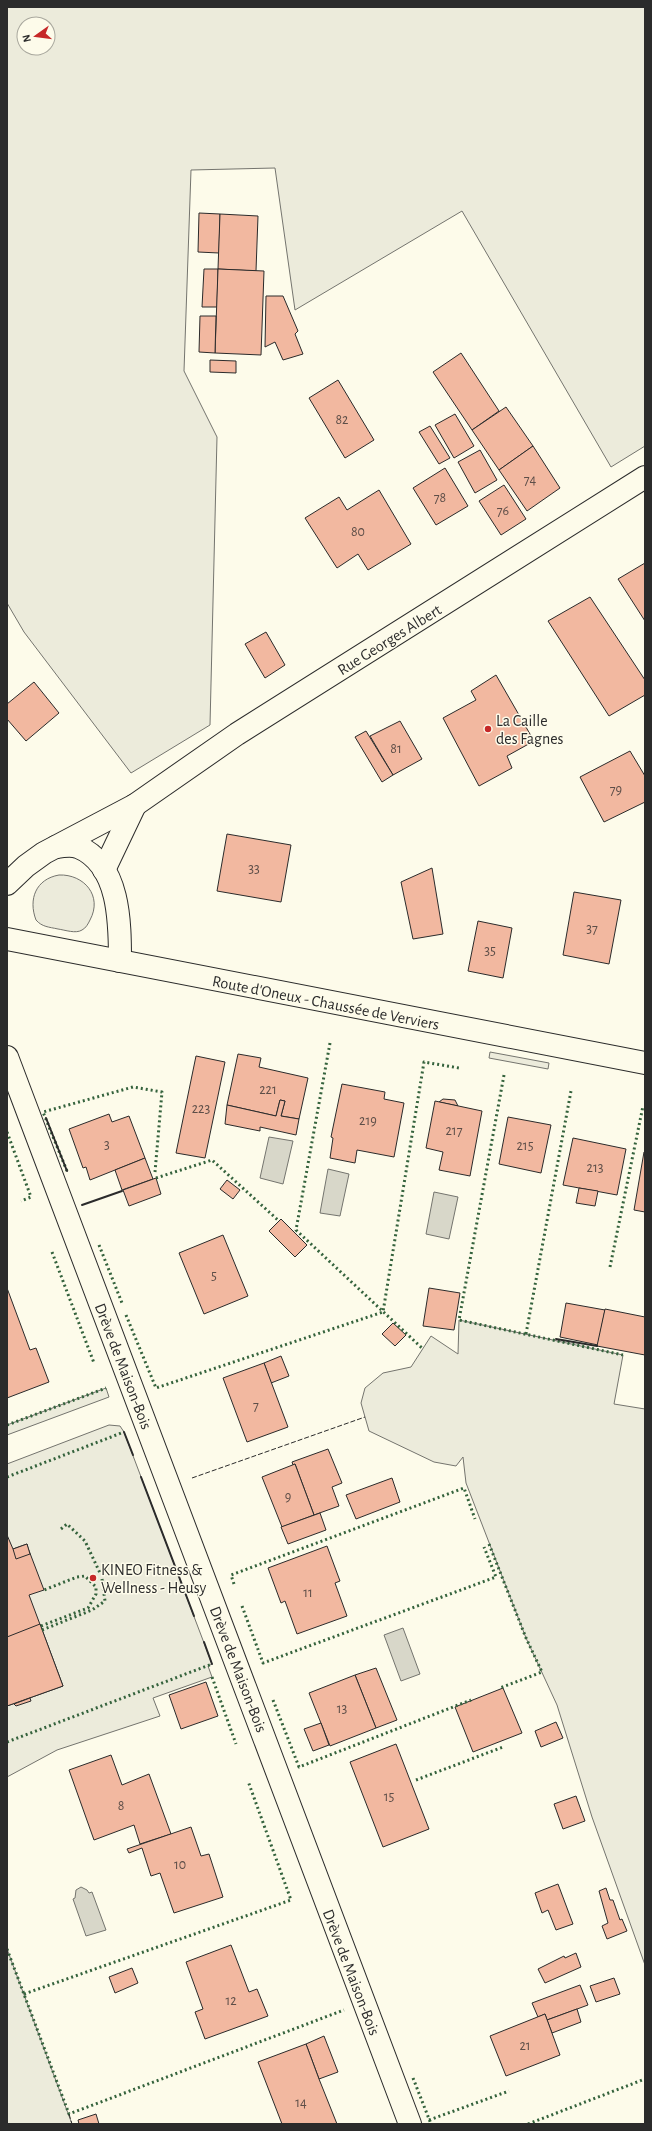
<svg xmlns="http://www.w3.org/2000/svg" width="652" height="2131" viewBox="0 0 652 2131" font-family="'Alegreya Sans',sans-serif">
<rect width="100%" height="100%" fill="#fdfbea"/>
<!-- green -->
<g fill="#ecebdb" stroke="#74746e" fill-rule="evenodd">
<path d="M7,7H645V446L611,467L462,211L295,310L275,168L191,170L184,371L217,437L210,725L131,773L24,632L7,603ZM24,24H48V48H24Z"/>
<path d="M59,875C84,874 103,896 90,920C88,924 86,928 82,930C76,934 65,930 58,929C49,927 42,927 36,920C28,899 36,879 59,875Z"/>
<path d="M490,1052L549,1063L548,1069L489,1058Z"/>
<path d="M459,1320L623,1355L614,1404L645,1409V1965L592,1817L557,1705L526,1638L466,1483L463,1457L456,1466L434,1462L369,1431L361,1403L365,1388L383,1373L411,1367L431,1336L458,1354Z"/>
<path d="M106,1388L109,1397L7,1435V1425Z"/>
<path d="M109,1425L120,1426L124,1432L212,1664L208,1666L212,1677L153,1698L160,1716L57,1750L7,1777V1464Z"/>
<path d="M7,1949L72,2124H7Z"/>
</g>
<!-- water -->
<g fill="#d8d7c9" stroke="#74746e">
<path d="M269,1137L293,1141L283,1184L260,1178Z"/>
<path d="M328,1169L349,1174L340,1216L320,1213Z"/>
<path d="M434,1192L458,1197L449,1239L426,1234Z"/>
<path d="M403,1628L420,1674L401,1681L384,1635Z"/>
<path d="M81,1887L87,1890L89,1893L92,1892L106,1930L86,1936L73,1899L75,1898L76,1890Z"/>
</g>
<!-- building -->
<g fill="#f2b8a0" stroke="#2b2b2b">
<path d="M199,213L220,214L219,253L198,252Z"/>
<path d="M220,214L258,216L256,271L218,269Z"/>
<path d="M204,269H218L217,307H202Z"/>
<path d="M218,269L264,271L261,355L215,353Z"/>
<path d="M266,296H283L298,331L295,334L303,354L283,360L275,342L265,347Z"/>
<path d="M200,316H216L215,353L199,352Z"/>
<path d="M461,353L499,411L472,430L433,372Z"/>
<path d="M210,360L236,361V373L210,372Z"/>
<path d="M338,380L374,440L345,458L309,398Z"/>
<path d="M506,407L533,446L499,470L472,430Z"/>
<path d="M455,414L474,446L454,458L435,425Z"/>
<path d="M430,426L450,458L439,464L419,432Z"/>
<path d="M533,446L560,488L527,511L499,470Z"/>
<path d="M480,450L497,480L475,493L458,462Z"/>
<path d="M445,468L468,506L436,525L413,488Z"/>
<path d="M504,485L526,519L501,535L479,501Z"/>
<path d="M379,490L411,544L368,570L358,554L337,568L305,518L339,497L347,510Z"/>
<path d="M645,563V621L618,579Z"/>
<path d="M590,597L645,680V695L609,716L548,621Z"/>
<path d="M266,632L285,665L265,678L245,644Z"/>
<path d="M496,675L534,741L507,756L512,768L479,786L443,718L476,700L471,691Z"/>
<path d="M34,682L59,713L26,741L7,719V704Z"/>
<path d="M400,721L422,759L393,775L370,736Z"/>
<path d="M366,731L393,775L382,782L355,737Z"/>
<path d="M630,751L645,776V802L604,822L580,777Z"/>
<path d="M227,834L291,845L281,902L217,891Z"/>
<path d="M432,868L443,934L413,939L401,882Z"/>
<path d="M574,892L621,900L609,964L563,955Z"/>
<path d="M478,921L512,928L503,978L468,971Z"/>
<path d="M238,1054L261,1058L259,1067L308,1078L299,1119L281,1116L285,1101L280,1100L276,1116L227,1105Z"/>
<path d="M196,1056L225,1062L205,1158L176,1153Z"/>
<path d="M342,1084L385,1092L384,1099L404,1103L394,1157L357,1150L355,1163L330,1158L333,1138L331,1137Z"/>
<path d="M443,1099L455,1100L458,1106L439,1102Z"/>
<path d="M280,1100L285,1101L281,1116L299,1119L296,1135L260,1127V1131L225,1124L227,1105L276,1116Z"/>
<path d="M435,1101L482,1111L470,1176L439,1170L443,1152L426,1148Z"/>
<path d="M109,1114L112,1122L129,1116L145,1158L90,1180L86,1167L83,1168L69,1129Z"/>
<path d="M508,1117L551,1125L541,1173L499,1164Z"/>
<path d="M573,1138L626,1149L617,1195L563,1185Z"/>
<path d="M644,1152H645V1212L634,1210Z"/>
<path d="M145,1158L153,1179L122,1190L115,1170Z"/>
<path d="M156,1178L161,1194L129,1206L123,1190Z"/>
<path d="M227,1180L240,1190L233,1199L220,1189Z"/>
<path d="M579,1188L598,1191L595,1206L576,1203Z"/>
<path d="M281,1219L307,1245L295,1257L269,1231Z"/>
<path d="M223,1235L248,1296L204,1314L179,1253Z"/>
<path d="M7,1288L30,1350L36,1348L49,1382L7,1398Z"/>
<path d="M429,1288L460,1293L454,1330L423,1326Z"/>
<path d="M566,1303L605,1310L598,1345L560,1337Z"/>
<path d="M605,1309L645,1317V1355L597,1346Z"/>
<path d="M393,1323L406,1335L395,1346L382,1334Z"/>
<path d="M281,1356L289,1376L271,1383L264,1363Z"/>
<path d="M264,1363L288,1427L247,1442L223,1378Z"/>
<path d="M328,1449L342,1483L332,1487L339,1506L314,1515L295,1464L293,1465L292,1462Z"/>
<path d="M295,1464L314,1515L282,1527L262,1477Z"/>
<path d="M392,1478L400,1502L356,1519L346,1495Z"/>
<path d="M320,1513L326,1530L288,1544L281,1527Z"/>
<path d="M7,1535L13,1549L27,1544L28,1548L44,1590L29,1595L63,1686L7,1706Z"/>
<path d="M27,1544L30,1554L16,1559L13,1549Z"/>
<path d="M327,1546L340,1581L335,1583L347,1616L297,1634L285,1601L281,1603L268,1568Z"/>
<path d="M40,1624L63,1686L7,1706V1637Z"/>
<path d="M376,1668L397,1720L376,1728L355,1675Z"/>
<path d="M355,1675L376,1728L330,1746L309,1693Z"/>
<path d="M206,1682L218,1716L181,1729L169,1695Z"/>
<path d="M503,1688L522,1733L473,1752L455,1707Z"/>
<path d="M30,1698L31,1701L16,1706L14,1704Z"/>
<path d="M556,1722L563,1738L541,1747L535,1731Z"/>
<path d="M321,1723L329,1745L313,1751L304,1729Z"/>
<path d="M396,1744L429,1829L383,1847L350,1762Z"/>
<path d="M111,1755L122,1785L149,1774L171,1834L140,1844L134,1825L94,1840L69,1770Z"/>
<path d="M576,1796L585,1821L563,1829L554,1804Z"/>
<path d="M191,1827L201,1856L209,1854L223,1897L174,1913L160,1873L151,1876L142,1848L129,1853L127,1849Z"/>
<path d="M558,1884L573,1924L556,1930L548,1910L542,1913L535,1893Z"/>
<path d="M606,1888L610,1900H613L620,1920L622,1919L627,1931L607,1939L602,1926L608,1923L599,1891Z"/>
<path d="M231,1945L249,1992L257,1989L268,2016L205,2039L195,2012L203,2009L186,1962Z"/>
<path d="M576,1953L581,1967L545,1983L538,1969L564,1956L565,1958Z"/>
<path d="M132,1968L138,1983L115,1993L109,1977Z"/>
<path d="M614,1978L620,1994L596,2002L590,1986Z"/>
<path d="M580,1985L588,2005L547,2020L545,2014L538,2017L532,2003Z"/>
<path d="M577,2009L581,2022L552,2033L547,2020Z"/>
<path d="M545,2014L560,2055L506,2076L490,2036Z"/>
<path d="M324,2036L338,2072L319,2079L306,2044Z"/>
<path d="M306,2044L319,2079L337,2124H282L258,2062Z"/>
<path d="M96,2114L99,2124H79L78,2120Z"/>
</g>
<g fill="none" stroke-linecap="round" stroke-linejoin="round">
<!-- minor casing -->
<g stroke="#2b2b2b" stroke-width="24">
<path id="minor" d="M7,1057L410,2124"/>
</g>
<!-- tertiary casing -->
<g stroke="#2b2b2b" stroke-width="24">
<g id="tertiary">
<path d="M56,847C63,846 72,845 78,847C120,864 120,923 120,961"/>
<path d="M104,870L135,805"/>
<path d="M7,884L26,866L44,853L135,805L237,734L645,477"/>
</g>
</g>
<!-- secondary casing -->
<g stroke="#2b2b2b" stroke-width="24">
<path id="secondary" d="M7,939L645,1063"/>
</g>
<!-- minor -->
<use href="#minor" stroke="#fdfbea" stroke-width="22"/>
<!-- tertiary -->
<use href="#tertiary" stroke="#fdfbea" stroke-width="22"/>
<!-- secondary -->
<use href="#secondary" stroke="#fdfbea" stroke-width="22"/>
<!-- hedge -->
<g stroke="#34623c" stroke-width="3" stroke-dasharray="2 3" stroke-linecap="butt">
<path d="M330,1043L296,1230L423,1349"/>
<path d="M504,1075L459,1320L623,1355"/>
<path d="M7,1132L31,1197L21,1201"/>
<path d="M67,1171L43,1112L133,1087L162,1092L155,1172"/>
<path d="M156,1178L212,1160L279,1221"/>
<path d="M99,1245L122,1303"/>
<path d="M52,1252L94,1363"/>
<path d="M610,1267L643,1106"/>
<path d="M126,1315L156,1388L383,1312L424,1062L459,1068"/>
<path d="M526,1334L571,1091"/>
<path d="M7,1425L106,1388"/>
<path d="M7,1477L124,1432"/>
<path d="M61,1529L67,1524L85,1541L100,1573"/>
<path d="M489,1544L526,1638L542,1672L500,1688"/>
<path d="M234,1584L231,1575L464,1488L475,1519"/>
<path d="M242,1606L263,1663L496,1577L484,1547"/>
<path d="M41,1626L88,1608L96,1594V1587L85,1576L77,1577L44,1590"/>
<path d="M42,1630L92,1610L105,1601L102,1579"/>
<path d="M212,1677L236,1744"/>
<path d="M273,1700L299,1767L471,1700"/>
<path d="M7,1742L212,1664"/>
<path d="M416,1780L503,1747"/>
<path d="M7,1949L69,2114L344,2010"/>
<path d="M24,1994L291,1900L248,1781"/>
<path d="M413,2078L431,2124"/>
<path d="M429,2120L509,2091"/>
<path d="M528,2124L645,2079"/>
</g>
<!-- fence -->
<g stroke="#2b2b2b" stroke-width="1" stroke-dasharray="5 2" stroke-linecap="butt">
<path d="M192,1478L365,1417"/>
<path d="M69,2114L72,2124"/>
</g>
<!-- wall -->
<g stroke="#2b2b2b" stroke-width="2">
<path d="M46,1118L67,1171"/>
<path d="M82,1205L122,1191"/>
<path d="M556,1339L597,1346"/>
<path d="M124,1432L133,1455"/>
<path d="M141,1477L194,1616"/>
<path d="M204,1642L212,1664"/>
</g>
</g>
<!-- markers -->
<g fill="#c62828" stroke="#fdfbea" stroke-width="1.5">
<circle cx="488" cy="729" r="4"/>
<circle cx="93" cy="1578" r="4"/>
</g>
<g text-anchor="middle" stroke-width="3" stroke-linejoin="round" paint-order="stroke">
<!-- number labels -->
<g font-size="14" fill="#5d4e48">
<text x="342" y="424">82</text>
<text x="530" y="484">74</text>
<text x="440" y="502">78</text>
<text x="503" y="515">76</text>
<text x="358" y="536">80</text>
<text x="396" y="753">81</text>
<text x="616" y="794">79</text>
<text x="254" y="873">33</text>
<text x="592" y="933">37</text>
<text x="490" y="955">35</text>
<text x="268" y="1094">221</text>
<text x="201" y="1113">223</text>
<text x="368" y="1125">219</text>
<text x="454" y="1135">217</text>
<text x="107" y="1149">3</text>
<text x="525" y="1150">215</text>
<text x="595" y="1172">213</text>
<text x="214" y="1280">5</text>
<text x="256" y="1410">7</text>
<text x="288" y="1501">9</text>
<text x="308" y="1597">11</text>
<text x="342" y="1713">13</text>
<text x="389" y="1801">15</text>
<text x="121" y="1810">8</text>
<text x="180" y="1869">10</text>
<text x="231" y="2005">12</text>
<text x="525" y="2050">21</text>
<text x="301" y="2107">14</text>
</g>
<!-- street labels -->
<g font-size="16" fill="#2b2b2b" stroke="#fdfbea">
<text transform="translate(389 639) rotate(-32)" y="6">Rue Georges Albert</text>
<text transform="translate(326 1002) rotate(11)" y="6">Route d'Oneux - Chaussée de Verviers</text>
<text transform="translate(124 1366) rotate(69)" y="6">Drève de Maison-Bois</text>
<text transform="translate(239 1669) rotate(69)" y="6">Drève de Maison-Bois</text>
<text transform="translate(352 1972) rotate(69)" y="6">Drève de Maison-Bois</text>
</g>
<!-- poi labels -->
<g font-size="16" fill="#2b2b2b" stroke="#fdfbea" text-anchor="start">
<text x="496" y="726">La Caille<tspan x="496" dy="18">des Fagnes</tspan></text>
<text x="101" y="1575">KINEO Fitness &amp;<tspan x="101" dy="18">Wellness - Heusy</tspan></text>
</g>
</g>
<!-- border -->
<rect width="652" height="2131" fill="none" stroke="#2b2b2b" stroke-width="16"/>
<!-- north arrow -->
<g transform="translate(36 36) rotate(256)"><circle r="19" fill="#fdfbea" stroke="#a9a89e"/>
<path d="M0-3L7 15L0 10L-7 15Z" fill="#c62828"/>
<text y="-6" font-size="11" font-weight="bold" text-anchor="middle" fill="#2b2b2b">N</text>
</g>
</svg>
